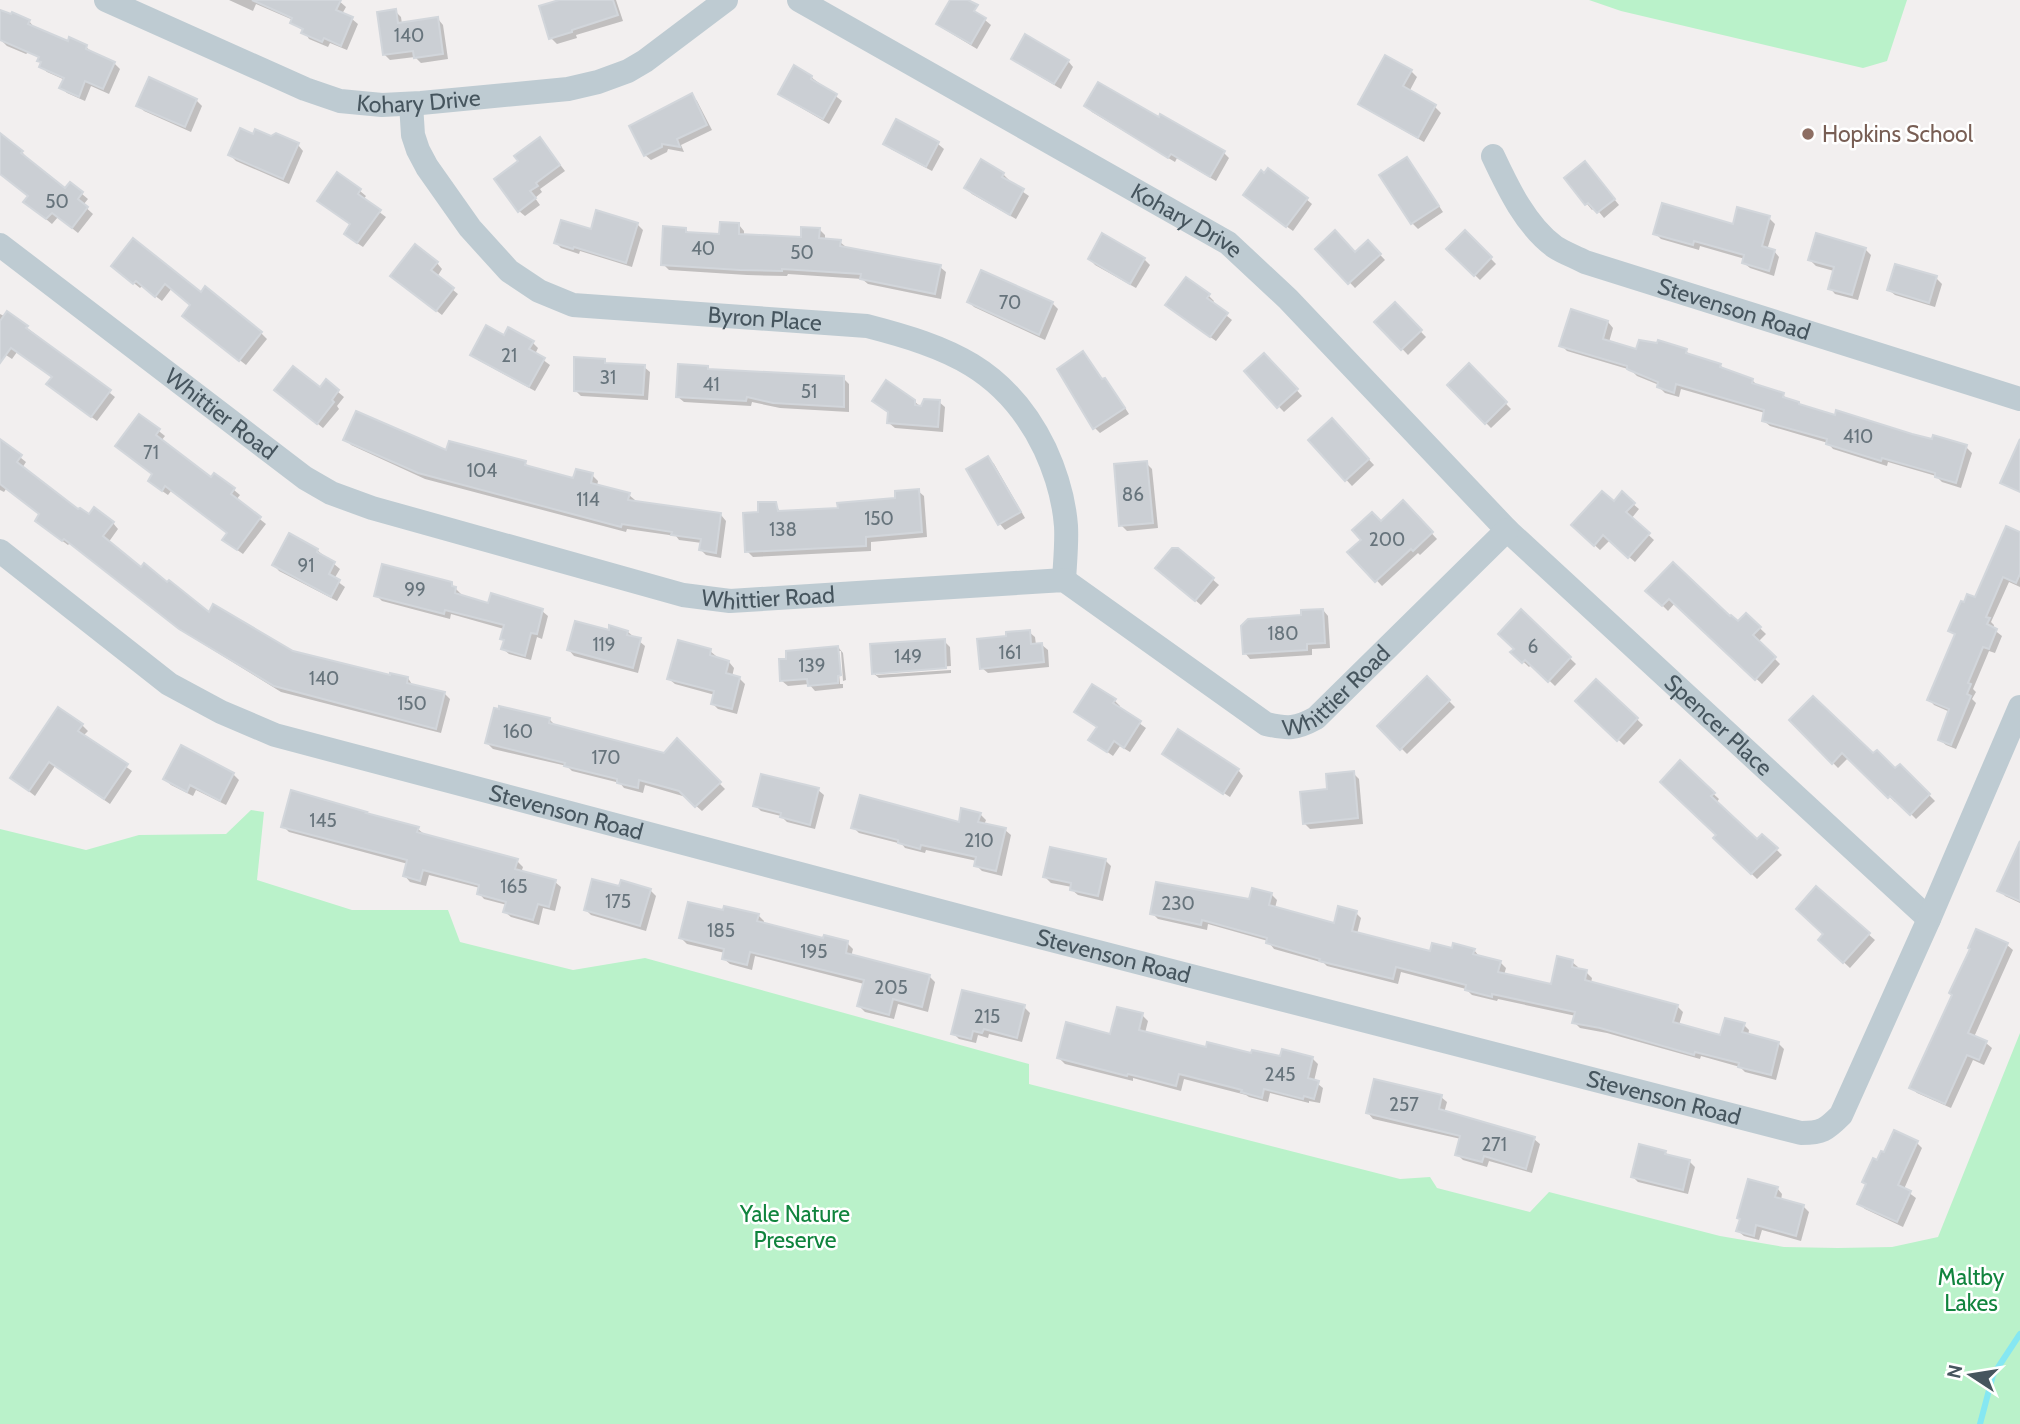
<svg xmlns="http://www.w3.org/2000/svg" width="2020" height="1424" viewBox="0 0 2020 1424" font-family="Cabin,sans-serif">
<rect width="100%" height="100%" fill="#f2efef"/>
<!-- green -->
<g fill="#baf2ca">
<path d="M1589,0H1907L1887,61L1863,68L1621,11Z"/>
<path d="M251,810L264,812L257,880L352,910H448L460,942L573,970L645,958L1029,1064V1084L1400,1179L1430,1177L1437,1188L1530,1212L1549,1192L1720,1236L1784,1247L1838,1248L1892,1247L1938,1237L2020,1033V1424H0V829L86,850L139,835L226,834Z"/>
</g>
<!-- shadow -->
<g fill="#0003">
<path d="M229,0H338L346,7L342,14L352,19L358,24L347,50L330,43L328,47L309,39L304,31L292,23L293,20L256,4L253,11Z"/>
<path d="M559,0H616L623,21L576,35L577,38L557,44L551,38L541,7Z"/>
<path d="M952,0L985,20L991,25L977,49L944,29L938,23Z"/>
<path d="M395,11L401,17L402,24L438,19L443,25L448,59L421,63L415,57L390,60L384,54Z"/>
<path d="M0,12L29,21L34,27L69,43L86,47L92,52L114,63L120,69L109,94L91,86L85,101L67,93L61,88L65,80L47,72L41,67L43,64L36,55L47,38L26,54L7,46L0,39Z"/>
<path d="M1013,58L1068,61L1073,67L1061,89L1019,64Z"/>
<path d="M1411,71L1417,77L1409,92L1435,107L1441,113L1424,142L1366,109L1360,104Z"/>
<path d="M811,77L842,101L829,124L786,99L780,94Z"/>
<path d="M692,95L697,101L712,130L681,145L684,152L668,149L667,152L651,160L645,155Z"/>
<path d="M196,100L202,106L191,132L144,111L139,106Z"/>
<path d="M1087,106L1159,119L1224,153L1229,158L1216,181L1177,158L1175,162L1092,112Z"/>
<path d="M0,135L22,152L27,158L26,160L65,191L70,184L88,199L83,205L93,214L78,233L58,217L52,224L31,207L30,196L0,173Z"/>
<path d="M253,136L298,145L303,151L289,184L236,161L230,155Z"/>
<path d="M885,144H938L944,149L932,171L891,149Z"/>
<path d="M545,145L565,171L540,189L542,192L535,198L540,205L525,216L519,211Z"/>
<path d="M1407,159L1412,165L1443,212L1418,229L1412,223L1382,176Z"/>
<path d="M1590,169L1619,205L1604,218L1595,207L1592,210L1587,204L1566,179Z"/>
<path d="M1003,174L1009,180L1008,182L1029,196L1016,219L972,194L966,188Z"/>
<path d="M337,175L360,191L366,196L363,200L386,217L363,247L351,239V225L319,201Z"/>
<path d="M1306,199L1312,204L1293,231L1251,201Z"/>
<path d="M597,212L638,225L643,230L632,267L580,251L579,254L561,248L555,242L592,232Z"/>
<path d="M1769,218L1775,224L1767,250L1774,251L1779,257L1774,276L1750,268L1744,263L1745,259L1700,246L1699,250L1661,239L1655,233L1734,226Z"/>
<path d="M739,225L744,231V236L802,239L819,229L825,235V241L840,242L846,247L940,267L946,272L941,299L868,284L862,279L788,274L787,276L747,275L669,270L663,264L686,230L690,234L721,236Z"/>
<path d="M1465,232L1496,264L1480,280L1448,249Z"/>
<path d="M1368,242L1385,260L1355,288L1318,249L1355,254Z"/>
<path d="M1865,249L1871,255L1858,300L1835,294L1830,288L1834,271L1816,266L1810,260Z"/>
<path d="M1090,259H1144L1150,265L1136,288L1095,265Z"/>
<path d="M437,263L442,269L437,277L458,294L442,315L398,281Z"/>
<path d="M113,266L201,295L261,333L267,339L246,365L190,321L192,306L172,288L162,301L142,286L140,288Z"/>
<path d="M1936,278L1942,284L1935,307L1895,295L1889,290Z"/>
<path d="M1208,295L1214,301L1212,304L1232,320L1216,341L1173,310Z"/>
<path d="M969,302L1052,303L1058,309L1045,340L974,307Z"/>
<path d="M1395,305L1426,337L1408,355L1377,322Z"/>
<path d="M0,314L26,327L115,397L97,421L54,389L53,378L17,352L12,359L0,351Z"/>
<path d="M1608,322L1613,328L1609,342L1637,351H1686L1692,357L1720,365L1726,371L1752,380L1759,387L1783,395L1788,400L1801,406L1911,436L1966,447L1972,453L1961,488L1942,482L1936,476L1888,462L1887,466L1833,449L1828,443L1770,426L1764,421L1765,413L1681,389L1679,397L1665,393L1659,387V385L1637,376L1631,370L1567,351L1561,345Z"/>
<path d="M505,337L533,343L538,348L535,354L550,365L535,391L478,360L473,354Z"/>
<path d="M1083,353L1103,381L1104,380L1110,385L1129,414L1100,433L1095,428Z"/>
<path d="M1264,355L1302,396L1284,412L1246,372Z"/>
<path d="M604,360L608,365L644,367L650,372L648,400L581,396L575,390Z"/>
<path d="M1469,366L1511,409L1491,428L1449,385Z"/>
<path d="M707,367L711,371L843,378L849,384V412L780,408L752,402L751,406L684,402L678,397Z"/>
<path d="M326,382L344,397L337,406L339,409L323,428L282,395L320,389Z"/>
<path d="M874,401H914L922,408L939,402L945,407L943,432L895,428L889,423L890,413Z"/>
<path d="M140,416L165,436L161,441L212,479L215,475L234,490L240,495L236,500L266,524L243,554L230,545L229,534L171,491L168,495L155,486Z"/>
<path d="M1332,420L1374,465L1352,486L1310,440Z"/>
<path d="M346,439L525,463L530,468L575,480L592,475L598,481L597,486L629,495L635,500L634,503L721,515L726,521L721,558L706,555L701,550L702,543L679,540L676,536L627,529L626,532L425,479L351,445Z"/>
<path d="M0,441L26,462L22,468L79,512L89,517L113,523L118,529L108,543L142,569L210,614L293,653L391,678H408L413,686L444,693L450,699L441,733L281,692L187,634L70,543L68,545L42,526L41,515L6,489L4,492L0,490Z"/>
<path d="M988,458L994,464L1025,518L1005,530L1000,524L968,470Z"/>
<path d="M1146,463L1152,469L1158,528L1127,531L1121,525Z"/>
<path d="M918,491L924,496L927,537L871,542V551L753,557L747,551L760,514L775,504L781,513L840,510L897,500Z"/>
<path d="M1403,503L1437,539L1420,555L1418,553L1382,586L1350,552Z"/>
<path d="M1614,503L1633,504L1639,509L1631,519L1654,540L1635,562L1610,540L1600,550L1573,525Z"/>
<path d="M2020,534V587L2009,582L1991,622L1994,625L1993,629L2002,636L1995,653L1989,651L1973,689L1976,692L1972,699L1976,703L1956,749L1946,745L1940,740L1950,712L1934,705L1929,699L1956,636L1950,631L1975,600Z"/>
<path d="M1178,549L1219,585L1201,605L1163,573Z"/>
<path d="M317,550L340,569L334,579L345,587L337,601L279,571L274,565Z"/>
<path d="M451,584L461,594L460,597L489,605L542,611L548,616L542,639L537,637L531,660L509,654L503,649L505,642L502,638L504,629L451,614L450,619L382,601L376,595Z"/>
<path d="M1648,591L1738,624L1746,615L1766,634L1758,642L1780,664L1762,684L1675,603L1668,611Z"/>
<path d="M1323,610L1328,616L1330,648L1312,649V655L1250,659L1245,653L1303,617Z"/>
<path d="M1521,612L1576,664L1555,686L1532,664L1529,667L1513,652L1516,649Z"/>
<path d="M610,632H628L645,646L638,673L574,656L569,650Z"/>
<path d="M1029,632L1035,637L1036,645H1042L1048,650L1049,667L988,673L982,668L1008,638Z"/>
<path d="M944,641L950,647L951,666L876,671V675L951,670V673L879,678L873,673L872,646Z"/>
<path d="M838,647L843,653L846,680L843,681L841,651H837L840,684H843V688L815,691L809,684L788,686L782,681Z"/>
<path d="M710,651L716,656V659L729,662L734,668L732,677L739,678L745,684L737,714L718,709L712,703L715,695L675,684L669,679Z"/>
<path d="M1427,679L1455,707L1407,754L1379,726Z"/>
<path d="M1596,681L1643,725L1624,745L1578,701Z"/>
<path d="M1115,701L1120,706L1119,709L1146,728L1130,752L1120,746L1113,756L1091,740L1098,728L1077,712Z"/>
<path d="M550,720L556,726L665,755L677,741L725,789L702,811L686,797L645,785L643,793L624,788L620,783L572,771L567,766L493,749L487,743Z"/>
<path d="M1791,720L1873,756L1895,771L1900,766L1935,801L1916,819L1897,800L1895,802L1849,757L1838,768Z"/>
<path d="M82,725L88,731L83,736L132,771L110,804L55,766L35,796L12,778Z"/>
<path d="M1164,754L1238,770L1243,776L1230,797Z"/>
<path d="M1680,763L1719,799L1716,803L1757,842L1762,836L1782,855L1757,879L1715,838L1718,835Z"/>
<path d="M1353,773L1359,779L1363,824L1310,829L1304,823L1329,791Z"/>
<path d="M233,774L239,780L226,805L196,790L193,796L171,785L165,779Z"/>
<path d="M818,790L824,795L815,829L787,822L781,816L761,811L755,805Z"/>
<path d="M980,814L986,820L984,825L1005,830L1011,835L1002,876L982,871L976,865L977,861L926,850L925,853L905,848L902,844L859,833L853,827L960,824Z"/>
<path d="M283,826L418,829L424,834L517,861L523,867L521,873L555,882L561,887L555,911L543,908L539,925L511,917L505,912L507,905L484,899L479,893L480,888L429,875L426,886L410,882L405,876L408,864L289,832Z"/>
<path d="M2020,853V903L2005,896L2000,890Z"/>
<path d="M1105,860L1111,866L1103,901L1078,895L1072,890V887L1051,883L1045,877Z"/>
<path d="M620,888L650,890L656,896L646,931L591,915L586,910Z"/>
<path d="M1816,889L1875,940L1850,968L1820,940L1826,934Z"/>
<path d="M1271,894L1277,900L1275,908L1335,925L1356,913L1361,918L1357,934L1431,953L1474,950L1479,956L1500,962L1506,968L1504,975L1553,986L1572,962L1578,967L1577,970L1586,972L1592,978L1591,983L1677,1006L1683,1012L1679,1025L1722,1037L1744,1025L1749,1030L1748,1036L1778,1043L1784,1049L1776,1080L1745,1072L1740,1067L1701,1056L1700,1059L1607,1033L1580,1028L1574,1022L1576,1016L1498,999L1497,1001L1472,995L1466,989L1401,972L1398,984L1327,966L1324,963L1274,949L1268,941L1208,924L1207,930L1158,919L1152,913L1250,901Z"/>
<path d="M724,912L758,915L764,921L763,925L824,940L847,943L853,949L851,957L929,976L935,982L928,1012L898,1004L894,1019L865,1012L859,1006L864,984L755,956L752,970L730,964L724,959L725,953L687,944L681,938Z"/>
<path d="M2007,945L2013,950L1974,1037L1986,1043L1992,1048L1984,1065L1973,1060L1951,1108L1917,1093L1911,1087Z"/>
<path d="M1024,1007L1030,1013L1022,1042L989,1034L988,1038L978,1035L976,1043L959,1039L953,1033Z"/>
<path d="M1142,1015L1148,1021L1145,1033L1208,1049L1281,1059H1313L1318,1064L1314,1081L1323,1088L1320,1103L1309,1101V1103L1270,1093L1268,1102L1249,1097L1246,1095L1184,1079L1181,1091L1133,1078V1081L1065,1064L1059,1058L1111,1036Z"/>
<path d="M1441,1097L1447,1102L1444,1113L1534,1139L1540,1144L1532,1173L1489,1161L1487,1167L1463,1160L1457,1154L1461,1139L1373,1119L1368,1113Z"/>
<path d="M1917,1143L1922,1148L1904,1189L1916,1198L1903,1227L1865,1209L1859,1204L1878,1162Z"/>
<path d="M1665,1152L1669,1156L1689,1161L1695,1167L1688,1194L1638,1182L1633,1177Z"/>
<path d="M1777,1188L1782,1194L1781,1200L1803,1206L1809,1212L1801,1241L1762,1230L1759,1240L1744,1236L1738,1231Z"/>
</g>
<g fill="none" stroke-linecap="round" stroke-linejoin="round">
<!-- stream -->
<path stroke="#85e7f2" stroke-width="6" d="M1980,1424L1993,1375L2020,1334"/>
</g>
<!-- building -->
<g fill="#cbcfd4" stroke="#d2d6db" stroke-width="2">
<path d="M252,0H341L336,10L353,17L341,46L324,38L322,42L301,33L303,29L290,23L292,18Z"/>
<path d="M559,0H613L618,15L572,30V32L549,39L539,6Z"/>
<path d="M950,0H968L978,5L974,11L986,18L971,44L936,24Z"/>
<path d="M396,9L398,23L438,17L443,54L414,58L413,51L383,55L377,12Z"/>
<path d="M0,10L11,14L12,12L30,20L28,24L68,41L69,37L87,45L86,49L115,62L103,89L85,81L79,97L59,88L64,78L39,67L41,62L37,61L39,57L0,40Z"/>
<path d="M1025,34L1069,60L1054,84L1011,59Z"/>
<path d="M1385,55L1412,70L1403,86L1436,105L1418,138L1358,104Z"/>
<path d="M794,65L812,76L811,79L837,94L823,119L778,94Z"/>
<path d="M149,77L197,99L185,127L136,106Z"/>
<path d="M1098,82L1159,117L1160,114L1225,151L1210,177L1171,154L1168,158L1084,106Z"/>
<path d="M692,93L707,125L677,139L680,147L662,144V147L644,156L629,126Z"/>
<path d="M896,119L939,142L926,167L883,144Z"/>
<path d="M240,128L253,134L255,129L271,136L276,133L299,143L283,179L228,155Z"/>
<path d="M0,133L23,151L21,153L65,188L70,182L83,192L78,199L88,207L72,228L52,213L46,219L23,202L28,196L0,174Z"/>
<path d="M540,137L560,165L536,183L538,186L530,191L536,198L518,212L494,179L518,161L514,156Z"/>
<path d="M1407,157L1439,206L1411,224L1379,175Z"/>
<path d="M981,159L1004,173L1002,177L1024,189L1010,215L964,188Z"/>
<path d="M1585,161L1615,199L1597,213L1588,203L1585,205L1564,178Z"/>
<path d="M1268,168L1308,198L1286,227L1243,195L1261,170L1264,173Z"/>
<path d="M337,172L361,189L358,194L381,210L357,243L344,234L350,224L317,201Z"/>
<path d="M1662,203L1733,224L1737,207L1770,216L1762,246L1775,250L1769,271L1742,263L1744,255L1694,241L1693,245L1653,234Z"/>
<path d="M596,210L638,223L626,263L574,247L573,249L554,243L561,220L591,229Z"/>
<path d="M720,222L739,223V234L801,237V227L820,228L819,238L841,240L840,246L941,265L935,294L860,279L861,274L782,269V271L740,270L661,265L663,226L686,228V232L719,234Z"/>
<path d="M1335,230L1355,252L1368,240L1381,254L1348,284L1315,249Z"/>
<path d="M1465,230L1492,257L1474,276L1446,249Z"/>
<path d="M1102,233L1145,258L1130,284L1088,259Z"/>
<path d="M1816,233L1866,248L1852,295L1828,289L1834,267L1808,260Z"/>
<path d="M133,238L201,292L205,286L262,332L239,361L182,316L190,305L165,284L155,297L136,281L133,284L111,266Z"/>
<path d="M415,244L438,262L431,270L454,288L436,311L390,276Z"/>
<path d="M1895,264L1937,276L1929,303L1887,290Z"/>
<path d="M981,270L1053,302L1039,335L967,302Z"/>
<path d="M1186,277L1210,294L1207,298L1228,313L1210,337L1165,305Z"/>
<path d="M1395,302L1422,330L1401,350L1374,322Z"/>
<path d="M1571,309L1608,321L1603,339L1636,349L1639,340L1657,343L1658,340L1687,349L1686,353L1721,364L1720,367L1753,379L1752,383L1784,393L1783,397L1799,402V404L1835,415L1836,410L1912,434L1932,439L1933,435L1967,445L1956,483L1935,477V473L1882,458L1881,461L1826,444L1827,439L1762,421L1764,410L1676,384L1674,393L1657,387L1658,382L1629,370L1627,369V366L1559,346Z"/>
<path d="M7,311L28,326L26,328L111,390L91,417L46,384L52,377L11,348L0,363V321Z"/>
<path d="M486,325L504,335L508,327L534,341L529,349L545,358L529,387L470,355Z"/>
<path d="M1083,351L1102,379L1105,378L1125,408L1093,429L1057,369Z"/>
<path d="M1264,353L1298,389L1277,408L1244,371Z"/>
<path d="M574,357L605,359V363L645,365L643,395L574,391Z"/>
<path d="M1469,363L1507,402L1485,424L1447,385Z"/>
<path d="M678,364L708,366V369L844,376V407L773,403L747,397L746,401L676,397Z"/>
<path d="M293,366L320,387L326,379L339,390L332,400L334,402L317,424L274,390Z"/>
<path d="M886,380L915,400V405L921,406L924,399L940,400L938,427L887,423L888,412L872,401Z"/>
<path d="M356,411L446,450L449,441L526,461L525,465L573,478L576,469L593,473L591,483L630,493L628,500L721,513L716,553L699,550L701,539L671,535L672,532L622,524L621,527L418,473L343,440Z"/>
<path d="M139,414L160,429L156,435L211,477L214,473L235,488L231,494L261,517L237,550L222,540L227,533L165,486L162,491L148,481L152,474L115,446Z"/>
<path d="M1332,418L1369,459L1345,481L1308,440Z"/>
<path d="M0,439L22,455L17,462L78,509L80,508L89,514L94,507L114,522L103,536L141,567L144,563L167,582L169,580L209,612L213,604L293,651L390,675V673L408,677L407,683L445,692L436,729L274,686L179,629L64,539L62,541L35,521L39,514L0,484Z"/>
<path d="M2020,439V492L2000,483Z"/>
<path d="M988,456L1021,512L998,525L966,469Z"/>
<path d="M1147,461L1153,523L1119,526L1114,464Z"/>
<path d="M919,489L922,532L866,537V546L745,552L743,513L758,512V502H776L778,511L838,508L837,503L895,498V491Z"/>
<path d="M1602,491L1614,501L1622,491L1635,503L1626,512L1650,533L1628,558L1603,535L1594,546L1571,525Z"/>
<path d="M1403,500L1433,532L1413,551L1411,549L1375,582L1347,552L1361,540L1352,530L1372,512L1381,521Z"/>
<path d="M2006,526L2020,532V574L2016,583L2003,577L1986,617L1990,618L1987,624L1997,629L1989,649L1983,647L1968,683L1971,684L1967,694L1971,696L1951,745L1938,740L1949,709L1927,700L1955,634L1948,631L1961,601L1964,602L1967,594L1975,597Z"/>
<path d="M289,533L318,549L317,552L335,562L329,574L340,580L331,597L272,565Z"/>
<path d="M1172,548H1178L1214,578L1195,601L1155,568Z"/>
<path d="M1673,562L1730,616L1731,615L1738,621L1746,613L1761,627L1753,635L1776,657L1755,680L1669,599L1662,606L1645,591Z"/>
<path d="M382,564L452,582V586L456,587L455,593L488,603L491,593L543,609L537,634L531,633L525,656L501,649L504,640L500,639L504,625L445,610L444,614L374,596Z"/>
<path d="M1323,609L1325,643L1307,644V650L1243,654L1241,626L1248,619L1301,615V610Z"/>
<path d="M1521,609L1571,657L1548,682L1525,660L1522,663L1510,652L1514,649L1498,634Z"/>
<path d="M575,621L609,630V625L628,631L627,635L641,638L633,668L567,650Z"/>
<path d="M1030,630L1031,644L1042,643L1044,662L980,669L977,639L1006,636V632Z"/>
<path d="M945,639L946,668L872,674L870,644Z"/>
<path d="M678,640L711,649L710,655L729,661L726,673L740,677L732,709L711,704L714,691L667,679Z"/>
<path d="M838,646L841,675L838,676V683L808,686L807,679L780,681L779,659H786V651Z"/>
<path d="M1427,676L1450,700L1400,750L1377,726Z"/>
<path d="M1596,679L1638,718L1617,741L1575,701Z"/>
<path d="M1092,684L1116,699L1113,703L1141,721L1124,748L1114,741L1107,752L1088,740L1097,727L1074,712Z"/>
<path d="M1813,696L1873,753L1877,750L1895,768L1900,764L1930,794L1910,815L1890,796L1888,798L1842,753L1832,764L1789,720Z"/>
<path d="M499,706L550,718L549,723L664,753L677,738L721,782L695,807L679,791L639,780L638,788L617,783V779L564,766L565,763L485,743L494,708L499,709Z"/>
<path d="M58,707L83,724L78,731L128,764L104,799L49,762L29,791L10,778Z"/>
<path d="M1178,729L1239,769L1223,794L1162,754Z"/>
<path d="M181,745L234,773L220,801L190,785L187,792L163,779Z"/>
<path d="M1680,760L1715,793L1711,796L1757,839L1762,834L1778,848L1751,874L1713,838L1716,835L1660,782Z"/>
<path d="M1354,771L1358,818L1303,824L1300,792L1327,789L1326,774Z"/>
<path d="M761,774L819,788L810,825L780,817L781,813L753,806Z"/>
<path d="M291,790L367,812L366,813L419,827L417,832L518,859L515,869L556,880L549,907L538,904L533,920L503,912L506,902L477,894L479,885L423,870L420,881L403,876L407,860L281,827Z"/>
<path d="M860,795L959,822L961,808L981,813L978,822L1006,828L996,871L974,866L976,857L921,845L920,849L898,843V840L851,828Z"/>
<path d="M2020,841V901L1997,891Z"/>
<path d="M1050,847L1106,859L1098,896L1070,890L1071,883L1043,877Z"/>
<path d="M592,879L619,886L621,880L651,889L640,926L584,910Z"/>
<path d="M1156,882L1249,899L1252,888L1272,893L1269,905L1334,923L1338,906L1357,911L1352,931L1430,951L1432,943L1452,948L1453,943L1475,949L1473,954L1501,961L1498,972L1551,984L1557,956L1573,960L1572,967L1587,970L1585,980L1678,1005L1673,1022L1720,1035L1725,1018L1745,1023L1742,1032L1779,1042L1771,1075L1738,1067L1739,1063L1695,1052L1694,1055L1600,1028L1572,1023L1575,1012L1492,994V997L1465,990L1466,985L1396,967L1393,979L1319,961L1320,959L1266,943L1267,938L1202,920L1201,925L1150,914Z"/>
<path d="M1816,886L1870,933L1843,963L1818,940L1823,934L1796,909Z"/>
<path d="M688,902L723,910L724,906L759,914L757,921L823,938L824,935L848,941L846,953L930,975L922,1007L893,999L889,1015L857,1006L864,980L750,952L747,965L722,959L724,949L679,938Z"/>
<path d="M1976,929L2008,943L1968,1033L1987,1041L1979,1060L1967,1055L1945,1104L1909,1088L1952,995L1949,993L1970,949L1968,948Z"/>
<path d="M962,990L1025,1005L1017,1038L984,1029L982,1033L973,1031L971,1039L951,1034Z"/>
<path d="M1117,1007L1143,1013L1139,1030L1206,1047L1207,1042L1251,1053L1252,1050L1280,1056L1282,1049L1313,1057L1308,1078L1319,1081L1314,1099L1304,1096L1303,1099L1264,1089L1262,1098L1241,1092L1242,1090L1179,1074L1176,1086L1128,1074L1127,1076L1057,1058L1066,1022L1110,1034Z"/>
<path d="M1374,1079L1442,1095L1439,1109L1535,1137L1526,1169L1484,1156L1482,1162L1455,1155L1460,1136L1366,1113Z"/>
<path d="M1894,1130L1918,1141L1898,1185L1911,1191L1897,1222L1857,1204L1866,1184L1862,1182L1873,1158L1877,1160L1881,1151L1884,1152Z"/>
<path d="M1639,1144L1666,1151L1665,1154L1690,1160L1683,1190L1631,1177Z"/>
<path d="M1748,1179L1778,1187L1775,1197L1804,1205L1796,1236L1756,1225L1754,1236L1736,1231L1740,1219L1737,1218Z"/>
</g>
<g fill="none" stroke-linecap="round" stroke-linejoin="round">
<!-- minor -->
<g stroke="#becbd2" stroke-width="24">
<path id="s1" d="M106,0L305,89L340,101L382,105L421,103L568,89L598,82L628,71L645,61L726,0"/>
<path id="s2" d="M799,0L1228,243L1288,299L1507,530L1929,919"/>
<path id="s3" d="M411,104L413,135L418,150L427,167L470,228L509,271L539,291L573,305L867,326C948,347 1006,368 1045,449C1056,473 1064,499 1066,526C1067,543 1065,562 1064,580"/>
<path id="s4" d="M1493,156C1508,188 1526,226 1555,247C1564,253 1576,257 1585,262L2020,399"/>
<path id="s5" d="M0,245L305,478L331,493L372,508L683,595L730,601L1064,580L1266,724C1288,729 1296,729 1316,718L1507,530"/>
<path id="s6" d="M0,551L169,684L221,712L275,735L1001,927L1801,1133C1822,1133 1826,1130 1841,1115L1929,919L2020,707"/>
</g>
</g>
<!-- markers -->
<circle fill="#8d6e63" stroke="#fff" stroke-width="2.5" cx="1808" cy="134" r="7"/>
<g text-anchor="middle" stroke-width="5" stroke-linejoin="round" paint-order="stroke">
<!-- number labels -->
<g font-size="19" fill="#67747c">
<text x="409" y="42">140</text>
<text x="57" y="208">50</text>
<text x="703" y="255">40</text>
<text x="802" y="259">50</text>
<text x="1010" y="309">70</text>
<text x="509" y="362">21</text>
<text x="608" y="384">31</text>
<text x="711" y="391">41</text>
<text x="809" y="398">51</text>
<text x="1858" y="443">410</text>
<text x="151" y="459">71</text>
<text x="482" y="477">104</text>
<text x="1133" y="501">86</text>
<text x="588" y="506">114</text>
<text x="879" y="525">150</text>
<text x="783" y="536">138</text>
<text x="1387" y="546">200</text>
<text x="306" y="572">91</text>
<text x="415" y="596">99</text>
<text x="1283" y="640">180</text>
<text x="604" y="651">119</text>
<text x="1533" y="653">6</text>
<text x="1010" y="659">161</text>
<text x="908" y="663">149</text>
<text x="812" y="672">139</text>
<text x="324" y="685">140</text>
<text x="412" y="710">150</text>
<text x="518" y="738">160</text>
<text x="606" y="764">170</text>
<text x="323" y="827">145</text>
<text x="979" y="847">210</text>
<text x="514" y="893">165</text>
<text x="618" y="908">175</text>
<text x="1178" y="910">230</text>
<text x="721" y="937">185</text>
<text x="814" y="958">195</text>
<text x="891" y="994">205</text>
<text x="987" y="1023">215</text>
<text x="1280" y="1081">245</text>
<text x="1404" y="1111">257</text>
<text x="1494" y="1151">271</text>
</g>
<!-- street labels -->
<g font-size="23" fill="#46555e" stroke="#fff">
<text dy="8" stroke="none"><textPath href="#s1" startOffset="334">Kohary Drive</textPath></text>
<text dy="8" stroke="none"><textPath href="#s2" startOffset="446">Kohary Drive</textPath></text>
<text dy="8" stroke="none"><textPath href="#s4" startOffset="301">Stevenson Road</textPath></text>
<text dy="8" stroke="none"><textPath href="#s3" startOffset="464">Byron Place</textPath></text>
<text dy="8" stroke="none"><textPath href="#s5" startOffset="278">Whittier Road</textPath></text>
<text dy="8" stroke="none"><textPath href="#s5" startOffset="866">Whittier Road</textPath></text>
<text dy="8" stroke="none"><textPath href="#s5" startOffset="1494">Whittier Road</textPath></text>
<text dy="8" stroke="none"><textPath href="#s2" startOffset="1181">Spencer Place</textPath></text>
<text dy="8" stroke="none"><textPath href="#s6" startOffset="634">Stevenson Road</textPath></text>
<text dy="8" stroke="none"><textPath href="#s6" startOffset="1200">Stevenson Road</textPath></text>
<text dy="8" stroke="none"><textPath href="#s6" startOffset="1768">Stevenson Road</textPath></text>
</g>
<!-- education labels -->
<g font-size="23" fill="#785e54" stroke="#fff" text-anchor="start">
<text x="1822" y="142">Hopkins School</text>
</g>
<!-- park labels -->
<g font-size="23" fill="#11843e" stroke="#fff">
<text x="795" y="1222">Yale Nature<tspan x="795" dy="26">Preserve</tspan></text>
<text x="1971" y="1285">Maltby<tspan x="1971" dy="26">Lakes</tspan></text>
</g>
</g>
<!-- north arrow -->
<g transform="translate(1971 1375) rotate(282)" stroke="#ffffff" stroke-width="5" paint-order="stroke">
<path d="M0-5L12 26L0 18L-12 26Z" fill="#46555e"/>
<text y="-10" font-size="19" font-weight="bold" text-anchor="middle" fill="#46555e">N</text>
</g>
</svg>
